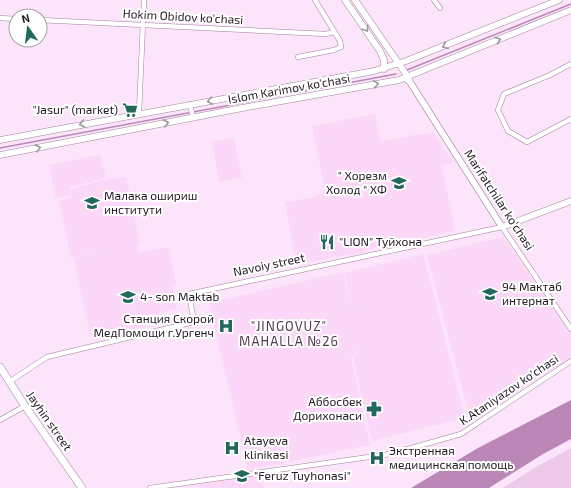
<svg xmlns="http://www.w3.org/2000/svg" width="571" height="488" viewBox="0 0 571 488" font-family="'Exo 2',sans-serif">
<rect width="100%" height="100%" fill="#fce4fa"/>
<!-- built -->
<g fill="#fbd7f8">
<path d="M375,114L380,141L433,132L453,162L442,166L455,231L365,250V252L296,264L285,202L310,198L325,191L340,189L325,190L312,125H316L321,147L317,125Z"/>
<path d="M234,138L242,178L219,182L212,142Z"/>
<path d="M100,155L106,178L69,187L70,195L56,198L49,165Z"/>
<path d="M126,177L140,244L137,245L139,253L169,247L176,284L172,285L177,309L159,313L160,324L91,339L74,258L112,250L71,258L59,201L72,198L71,189L108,179Z"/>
<path d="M503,237L571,333V357L471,422L427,255Z"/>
<path d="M423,254L465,418L372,441L353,357L360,350V349L351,357L370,445L248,470L209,303L343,272L353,315L345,273Z"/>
<path d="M256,473L264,488H200L196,480Z"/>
</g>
<!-- green -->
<path fill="#edcaea" d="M571,448V488H503L536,467Z"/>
<!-- water -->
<path fill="#ba87b6" d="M571,400V439L543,454L489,488H411L478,448Z"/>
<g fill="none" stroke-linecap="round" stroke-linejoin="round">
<!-- stream -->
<g stroke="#ba87b6" stroke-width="1.5">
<path d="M407,70L571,4"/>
<path d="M0,148L396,74"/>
</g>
<!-- street casing -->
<g stroke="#9e839c" stroke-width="5.5">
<g id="street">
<path d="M434,0L440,8"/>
<path d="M0,18L16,19"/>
<path d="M40,20L326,34L334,32"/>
<path d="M298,57L334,50L341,47L340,41L315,0"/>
<path d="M571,64L550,75L504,94L498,110L508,131L527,142L571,119"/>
<path d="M190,104L193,118"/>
<path d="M139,113L144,0"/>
<path d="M9,382L47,357L194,322L189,294L502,227L571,329"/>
<path d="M0,420L25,406"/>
<path d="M150,488L390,454L461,434L571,361"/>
</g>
</g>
<!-- secondary casing -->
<g stroke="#9e839c" stroke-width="7">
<g id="secondary">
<path d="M345,0L380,51L384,60V69"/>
<path d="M355,0L408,77L409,80"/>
<path d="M405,78L410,82L502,227L571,201"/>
<path d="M0,140L374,71L406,61L559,0"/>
<path d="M0,155L242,108L399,80L571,10"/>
</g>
</g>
<!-- primary casing -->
<g stroke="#9e839c" stroke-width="8">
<path id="primary" d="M0,367L25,406L82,488"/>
</g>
<!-- street -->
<use href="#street" stroke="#fff" stroke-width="4.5"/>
<!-- secondary -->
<use href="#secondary" stroke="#fff" stroke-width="6"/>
<!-- primary -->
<use href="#primary" stroke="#fff" stroke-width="7"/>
</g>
<!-- one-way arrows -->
<defs><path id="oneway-chevron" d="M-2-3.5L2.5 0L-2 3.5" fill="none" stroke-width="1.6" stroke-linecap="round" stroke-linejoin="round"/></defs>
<g stroke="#9c979b">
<use href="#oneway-chevron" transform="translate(366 29) rotate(57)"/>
<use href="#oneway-chevron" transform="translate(498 40) rotate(-22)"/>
<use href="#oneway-chevron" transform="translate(445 46) rotate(158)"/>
<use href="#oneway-chevron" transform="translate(376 84) rotate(-10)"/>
<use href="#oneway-chevron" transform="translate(210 101) rotate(170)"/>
<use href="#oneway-chevron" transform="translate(166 123) rotate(-11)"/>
<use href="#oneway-chevron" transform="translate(82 124) rotate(169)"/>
<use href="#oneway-chevron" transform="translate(38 148) rotate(-11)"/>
</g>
<!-- icons -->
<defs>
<g id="supermarket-bare" transform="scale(1.2)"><path d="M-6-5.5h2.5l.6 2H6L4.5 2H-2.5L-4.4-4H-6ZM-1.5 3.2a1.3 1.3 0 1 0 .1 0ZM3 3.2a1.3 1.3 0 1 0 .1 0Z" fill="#23685c" stroke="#fff" stroke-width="2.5" paint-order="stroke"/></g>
<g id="school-bare" transform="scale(1.2)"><path d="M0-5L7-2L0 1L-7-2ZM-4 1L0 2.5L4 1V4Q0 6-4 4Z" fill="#23685c" stroke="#fff" stroke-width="2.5" paint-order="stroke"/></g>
<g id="restaurant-bare" transform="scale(1.2)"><path d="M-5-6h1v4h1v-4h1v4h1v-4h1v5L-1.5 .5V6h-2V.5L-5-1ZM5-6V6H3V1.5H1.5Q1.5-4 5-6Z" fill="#23685c" stroke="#fff" stroke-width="2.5" paint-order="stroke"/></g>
<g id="hospital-bare" transform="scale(1.2)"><path d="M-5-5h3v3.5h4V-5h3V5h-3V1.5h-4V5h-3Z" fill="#23685c" stroke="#fff" stroke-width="2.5" paint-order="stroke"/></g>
<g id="pharmacy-bare" transform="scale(1.2)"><path d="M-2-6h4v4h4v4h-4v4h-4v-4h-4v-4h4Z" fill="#23685c" stroke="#fff" stroke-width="2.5" paint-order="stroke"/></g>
</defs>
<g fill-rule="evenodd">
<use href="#supermarket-bare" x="130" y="110"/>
<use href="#school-bare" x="399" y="183"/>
<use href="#school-bare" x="92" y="203"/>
<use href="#restaurant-bare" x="327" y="242"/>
<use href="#school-bare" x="490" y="294"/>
<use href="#school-bare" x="128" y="297"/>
<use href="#hospital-bare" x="226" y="326"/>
<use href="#pharmacy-bare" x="374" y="409"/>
<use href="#hospital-bare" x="232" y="448"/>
<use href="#hospital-bare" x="377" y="458"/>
<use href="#school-bare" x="242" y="476"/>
</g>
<g text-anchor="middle" stroke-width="4" stroke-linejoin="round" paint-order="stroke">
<!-- street labels -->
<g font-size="12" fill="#221821" stroke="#fff">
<text transform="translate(183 17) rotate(3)" y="4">Hokim Obidov ko'chasi</text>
<text transform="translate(289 89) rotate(-10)" y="4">Islom Karimov ko'chasi</text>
<text transform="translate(499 200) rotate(57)" y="4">Marifatchilar ko'chasi</text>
<text transform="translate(269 265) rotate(-12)" y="4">Navoiy street</text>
<text transform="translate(509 390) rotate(-34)" y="4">K.Ataniyazov ko'chasi</text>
<text transform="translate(49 421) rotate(55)" y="4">Jayhin street</text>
</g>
<!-- poi labels -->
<g font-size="12" fill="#221821" stroke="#fff" text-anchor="start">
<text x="118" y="114" text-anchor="end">"Jasur" (market)</text>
<text x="387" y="180" text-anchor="end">" Хорезм<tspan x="387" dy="14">Холод " ХФ</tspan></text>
<text x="104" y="200">Малака ошириш<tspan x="104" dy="14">институти</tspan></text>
<text x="339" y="246">"LION" Туйхона</text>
<text x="502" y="291">94 Мактаб<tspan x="502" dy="14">интернат</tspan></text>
<text x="140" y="301">4- son Maktab</text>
<text x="214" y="323" text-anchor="end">Станция Скорой<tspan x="214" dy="14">МедПомощи г.Ургенч</tspan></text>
<text x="362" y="406" text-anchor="end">Аббосбек<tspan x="362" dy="14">Дорихонаси</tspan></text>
<text x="244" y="445">Atayeva<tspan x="244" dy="14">klinikasi</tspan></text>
<text x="389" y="455">Экстренная<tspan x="389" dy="14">медицинская помощь</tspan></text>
<text x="254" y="480">"Feruz Tuyhonasi"</text>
</g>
<!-- neighbourhood labels -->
<g font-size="13" letter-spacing="1" fill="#523a50" stroke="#fff">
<text x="289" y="331">"JINGOVUZ"<tspan x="289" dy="15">MAHALLA №26</tspan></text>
</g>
</g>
<!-- north arrow -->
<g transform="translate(28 28) rotate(346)"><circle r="19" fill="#ffffff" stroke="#a7a3a6"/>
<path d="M0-3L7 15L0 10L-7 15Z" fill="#23685c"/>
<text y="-6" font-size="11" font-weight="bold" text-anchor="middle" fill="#221821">N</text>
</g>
</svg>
